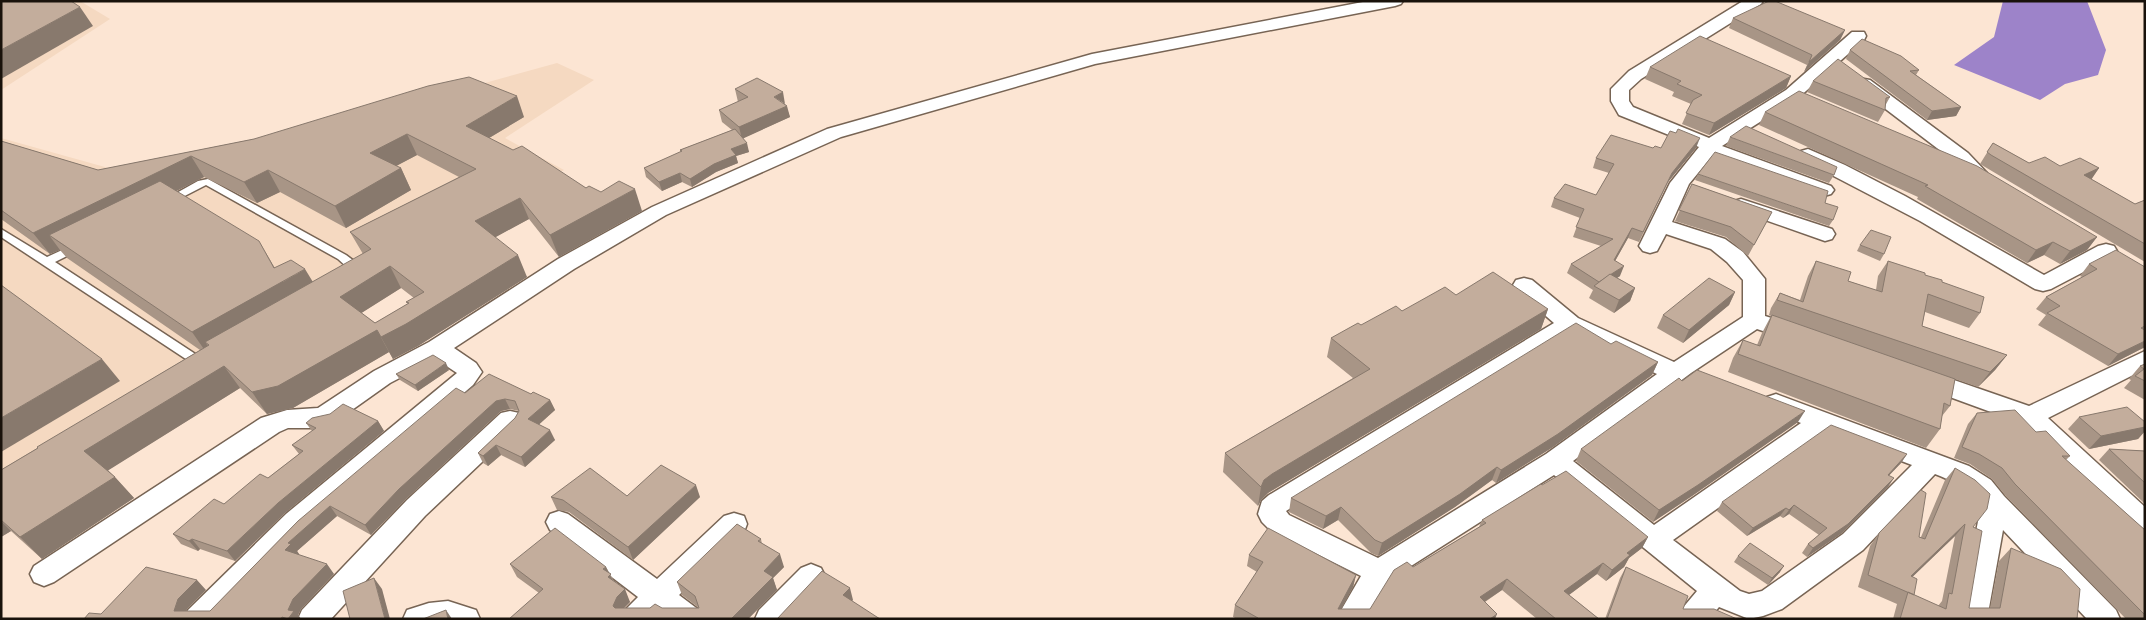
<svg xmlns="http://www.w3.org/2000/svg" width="2146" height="620" viewBox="0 0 2146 620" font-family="Barlow,sans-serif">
<rect width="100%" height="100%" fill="#fce5d3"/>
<!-- built -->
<g fill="#f5d9c1">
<path d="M16,1H80L110,19L1,90V7Z"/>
<path d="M557,63L594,80L505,138L564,170L1,530V138L112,169L373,114Z"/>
</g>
<!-- water -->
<path fill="#9d83c9" d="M2003,1H2087L2106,50L2098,75L2065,84L2040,100L1954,65L1994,37Z"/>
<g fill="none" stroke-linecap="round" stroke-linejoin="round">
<!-- lane casing -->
<g stroke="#776454" stroke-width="3">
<g id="lane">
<path d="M208,179L346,255L358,264L361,273L360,276H352L349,269L338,259L206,185L173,202H165L164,200L198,181Z"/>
<path d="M1,229L47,257L73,245H81L82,247L81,249L55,262L206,361L208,364L206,367H198L1,237Z"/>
</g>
</g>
<!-- street casing -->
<g stroke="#776454" stroke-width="3">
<g id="street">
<path d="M1368,1H1403L1401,4L1395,6L1095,64L841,137L666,215L574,269L454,348L476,363L482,372L473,385L304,530L217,619H184L188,610L286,514L457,373L436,359L390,383L335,422L311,428H288L279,432L54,582L44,586L34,582L30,574L34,566L261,418L287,410L318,408L374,371L429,342L558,259L652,207L827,129L1092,54Z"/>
<path d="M1743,1H1763L1761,4L1641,79L1629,90V101L1633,107L1709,138L1786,90L1852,32H1864L1866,36L1864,40L1798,98L1722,146L1831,186L1834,190L1831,194L1824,196L1817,194L1712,156L1689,184L1672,222L1725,239L1743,252L1765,279V316L1803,328L1806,334L1803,340L1795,342L1757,329L1691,373L1573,461L1654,525L1801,423L1767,409L1764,403L1767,397L1776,394L1969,466L1991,480L2004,496L2116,610L2120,619H2087L2003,530L1987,619H1959L1981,506C1969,490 1954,481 1935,474L1863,550L1782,609L1763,616L1749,619L1719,607L1709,619H1677L1681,610L1697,591L1554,475L1389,580L1366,619H1336L1361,576L1271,531L1262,522L1258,514L1262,501L1269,495L1554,323L1516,290L1513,285L1516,280L1524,278L1532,280L1578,318L1674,362L1743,317V280L1727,262L1711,249L1666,234L1657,251L1650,253L1643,251L1639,246L1670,183L1699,147L1619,115L1611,101V89L1629,71ZM1571,334L1657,374L1546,454L1378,558L1289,515L1286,511ZM1825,432L1912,465L1843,534L1762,591L1749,594L1740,591L1673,540Z"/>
<path d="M1864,79L1870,80L1968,153L1987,173L1984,177L1977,179L1970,177L1954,161L1858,88L1855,84L1858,80Z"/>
<path d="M1808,149L1845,165L1905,196L2044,275L2098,246L2106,244L2114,246L2117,251L2114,256L2051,289L2043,291L2035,289L1920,221L1801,159L1798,155L1801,151Z"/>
<path d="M1741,199L1832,229L1835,234L1832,239L1825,241L1734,209L1731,205L1734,201Z"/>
<path d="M2145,351V369L2048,418L2145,507V535L2135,532L2021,423L1917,385L1913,379L1917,373L1925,370L2029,406Z"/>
<path d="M510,411L519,413L522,420L519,427L425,516L331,619H298L302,610L407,500L501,413Z"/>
<path d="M559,511L568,514L657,579L724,516L734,513L744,516L747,524L744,532L679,595L699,610L703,619H667L660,614L655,619H621L625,610L638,597L550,530L546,522L550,514Z"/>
<path d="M811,564L821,568L825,576L821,584L788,619H755L759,610L801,568Z"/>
<path d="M448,601L476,610L480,619H403L407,610L429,603Z"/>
</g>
</g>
<!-- lane -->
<use href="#lane" fill="#fff" fill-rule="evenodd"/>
<!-- street -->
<use href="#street" fill="#fff" fill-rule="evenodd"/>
</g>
<!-- wall -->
<g fill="#a89586" fill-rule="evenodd">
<path d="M1733,18L1845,30L1840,40L1804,72L1807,65L1729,28Z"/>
<path d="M1850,50L1919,70L1916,75L1961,107L1956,116L1927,120L1846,59Z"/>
<path d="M1650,67L1791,76L1786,88L1709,135L1682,124L1691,104L1672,96L1674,92L1645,79Z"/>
<path d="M1813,81L1890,97L1885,106V110L1878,122L1807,92Z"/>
<path d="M735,89L785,104L790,117L743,138L749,152L736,156L738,163L716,172L692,187L682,182L662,191L646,177L644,168L681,152L680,150L732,130L722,122L719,110L738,102Z"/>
<path d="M1765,112L2097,237L2087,250L2060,264L2044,255L2027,263L1917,199L1918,197L1759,125Z"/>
<path d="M524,117L489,138L586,188L642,211L559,257L529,219L495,237L527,277L418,346L393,359L389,352L293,408L267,414L240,388L108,470L134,498L42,559L11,531L1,537V470L200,350L67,258L60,250L50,254L1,219V141L98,170L254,139ZM417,155L459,177L350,232L363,254L313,282L275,268L176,191L204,177L257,203L280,192L346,228L411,190L401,168L396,166ZM401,288L414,298L406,302L408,304L375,323L361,313Z"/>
<path d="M1730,137L1834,175L1829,183L1726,146Z"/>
<path d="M1993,143L2029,163L2060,166L2099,168L2091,179L2135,204L2145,200V262L1980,164Z"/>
<path d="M1653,148H1696L1668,182L1639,242L1628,238L1615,261L1620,276L1617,278L1635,288L1630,301L1614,313L1589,298L1593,290L1567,273L1571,264L1601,246L1573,237L1580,218L1551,207L1554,198L1596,195L1609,173L1593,168L1596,158Z"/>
<path d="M1698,174L1833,220L1829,226L1695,180Z"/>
<path d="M1692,184L1772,212L1748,256L1726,237L1675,221Z"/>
<path d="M1860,245L1884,254L1880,261L1857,251Z"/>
<path d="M1816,261L1848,281L1876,290L1878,276L1888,261L1942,282L1980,313L1969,328L1925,312L1922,326L2007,355L1995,370L1978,387L1955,379L1950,406L1942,416L1940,429L1926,448L1728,372L1733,358L1743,340L1757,345L1762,333L1771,316L1769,315L1771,308L1780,293L1800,300L1808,276Z"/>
<path d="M2089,264L2145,267V347L2108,366L2038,325L2046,315L2036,309L2046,297L2082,277L2080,276Z"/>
<path d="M1735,292L1729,305L1683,343L1657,328L1663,315Z"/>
<path d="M1456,295L1548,309L1541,329L1268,493L1261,500L1258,506L1223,472L1225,453L1353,378L1327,357L1331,338L1361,325L1402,311Z"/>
<path d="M1611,344L1658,362L1652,375L1553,447L1496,483L1492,480L1455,507L1378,556L1371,553L1338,520L1323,529L1289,512L1291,498Z"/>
<path d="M2145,364V400L2124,388L2131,380L2129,379L2140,366Z"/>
<path d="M449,370L418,391L400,380L396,374Z"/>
<path d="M1682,381L1798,422L1692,496L1653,522L1576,461L1581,449Z"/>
<path d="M465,393L531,394L550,400L555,410L539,424L555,440L525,467L501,455L488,466L483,463L478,453L515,418L519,411L510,409L501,411L406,499L371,535L337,516L297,551L299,554H298L334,574L301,609L298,615L301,619H84L101,614L206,590L187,609L186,611H210L298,521Z"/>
<path d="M1977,413L2036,432L2070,456L2066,460L2145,530V619H2126L2005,495L1992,479L1970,464L1954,458L1968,424Z"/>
<path d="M2079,417L2145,422V431L2138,439L2089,449L2068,429Z"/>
<path d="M378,421L384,431L285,513L235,561L200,549L198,551L181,544L173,534L268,478L299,454L292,445L312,431L306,423Z"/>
<path d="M2109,449L2145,451V504L2099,460Z"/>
<path d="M1907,454L1901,463L1889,475L1888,487L1842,533L1807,557L1802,553L1808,544L1819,535L1789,514L1783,518L1780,516L1747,536L1717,511L1722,502Z"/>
<path d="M1955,468L1973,527L1969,608H1990L1999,561L2011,548L2077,619H1893L1897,604L1858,587L1870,546L1879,533L1921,537L1945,480ZM1955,536L1942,601L1938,606L1914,595L1912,577Z"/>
<path d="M1542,485L1648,537L1642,548L1629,558L1624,567L1606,581L1597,574L1569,595L1599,619H1537L1502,590L1485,602L1495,619H1237L1233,617L1235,605L1257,572L1247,566L1249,555L1356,575L1353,587L1341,609H1370L1413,567L1479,527L1482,520Z"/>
<path d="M551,497H700L633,560L569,512L557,510Z"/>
<path d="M761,539L762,544L784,567L773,578L777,590L748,619H509L539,593L517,577L510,564L606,567L614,581L630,602L624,608H699L682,595L677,582Z"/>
<path d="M1738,556L1780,572L1768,585L1734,562Z"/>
<path d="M1626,567L1683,609L1737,619H1605L1620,578Z"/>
</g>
<!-- shaded-wall -->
<g fill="#88796d">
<path d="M80,7L93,26L1,79V50Z"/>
<path d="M1845,30L1840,40L1804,72L1809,62Z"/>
<path d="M1791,76L1786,88L1709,135L1714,123Z"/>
<path d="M783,92L785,104L774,97Z"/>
<path d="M517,96L524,117L474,147L466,126Z"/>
<path d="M787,106L790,117L742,139L739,127Z"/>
<path d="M1961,107L1956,116L1927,120L1932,111Z"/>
<path d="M407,134L417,155L381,174L370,153Z"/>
<path d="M1700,138L1696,148L1668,182L1639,242L1672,173Z"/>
<path d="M747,143L749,152L736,156L738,163L716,172L692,187L690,179L731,149Z"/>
<path d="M191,156L204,177L66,247L49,235L60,250L50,254L33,233Z"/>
<path d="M401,168L411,190L346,228L335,206Z"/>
<path d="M2099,168L2091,180L2084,175Z"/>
<path d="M268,170L280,192L257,203L244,182Z"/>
<path d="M680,173L682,182L662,191L659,182Z"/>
<path d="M635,189L642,211L559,257L550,235Z"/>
<path d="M520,198L529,219L485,243L475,221Z"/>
<path d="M1632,228L1628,238L1610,270L1614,260Z"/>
<path d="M2097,237L2087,250L2060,264L2070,251Z"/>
<path d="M259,241L283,282L305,269L319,292L205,342L213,353L208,355L192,332L274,268Z"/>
<path d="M2053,242L2044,255L2027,263L2036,250Z"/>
<path d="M518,255L527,277L418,346L393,359L381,337Z"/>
<path d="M390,266L401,288L352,319L340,297Z"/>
<path d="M1624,266L1620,276L1599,289L1596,287L1599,282Z"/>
<path d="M1635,288L1630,301L1614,313L1619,300Z"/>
<path d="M1735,292L1729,305L1683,343L1689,330Z"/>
<path d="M1548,309L1541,329L1268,493L1261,500L1258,506L1261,487L1264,480L1272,474Z"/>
<path d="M377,330L389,352L293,408L267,414L252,392Z"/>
<path d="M2145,341V347L2108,366L2118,354Z"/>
<path d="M2007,355L1995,370L1978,387L1990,372Z"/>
<path d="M102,359L120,381L1,452V418Z"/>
<path d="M1658,362L1652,375L1553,447L1496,483L1501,470Z"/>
<path d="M446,363L449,370L418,391L415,385Z"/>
<path d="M224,366L240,388L104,473L84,451Z"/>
<path d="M505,399L510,409L501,411L406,499L371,535L365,525L399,489L496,401Z"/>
<path d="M550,400L555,410L533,430L528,419Z"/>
<path d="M1805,411L1798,422L1692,496L1653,522L1659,510Z"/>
<path d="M378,421L384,431L285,513L235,561L227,551L278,503Z"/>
<path d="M2145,427V431L2138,439L2089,449L2101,436Z"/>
<path d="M550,430L555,440L525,467L521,457Z"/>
<path d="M496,445L501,455L488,466L483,456Z"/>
<path d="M1907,454L1901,463L1882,483L1888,475Z"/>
<path d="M1497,467L1492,480L1455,507L1378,556L1382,543Z"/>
<path d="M115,477L134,498L42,559L20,537Z"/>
<path d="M1894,478L1888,487L1842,533L1807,557L1813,548Z"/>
<path d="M696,485L700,497L633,560L628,547Z"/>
<path d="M1794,505L1789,514L1783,518L1789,510Z"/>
<path d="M330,506L337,516L297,551L299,554L293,560L285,550L288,543Z"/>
<path d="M1341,507L1338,520L1323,529L1326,516Z"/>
<path d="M1786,508L1780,516L1747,536L1753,528Z"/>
<path d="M1,521L11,531L1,537Z"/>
<path d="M1965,524L1955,536L1901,588L1911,576Z"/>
<path d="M1648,537L1642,548L1629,558L1624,567L1606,581L1612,570L1627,553Z"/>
<path d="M192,539L200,549L198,551L189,541Z"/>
<path d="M780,554L784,567L773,578L777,590L748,619H731L764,571Z"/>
<path d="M1603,563L1597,574L1558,603L1564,591Z"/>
<path d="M327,564L334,574L301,609L298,615L301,619H288V610L293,599Z"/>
<path d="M1784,566L1780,572L1768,585L1772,578Z"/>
<path d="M606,567L616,587L614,589L603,569Z"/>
<path d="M1356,575L1353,587L1336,619L1338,609Z"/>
<path d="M374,578L382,589L390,619H385Z"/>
<path d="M1507,579L1502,590L1475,608L1480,597Z"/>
<path d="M197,580L206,590L187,609L183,619L174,611L178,599Z"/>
<path d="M850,588L853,600L846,608L843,595Z"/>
<path d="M625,589L630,602L623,609L619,618L613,606L617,597Z"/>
<path d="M446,610L452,619H448Z"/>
<path d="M1497,614L1495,619H1490Z"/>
</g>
<!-- building -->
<g fill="#c3ad9c" stroke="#88796d" fill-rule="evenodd">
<path d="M1,1H71L80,7L1,50Z"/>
<path d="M1769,1H1775L1845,30L1809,62L1812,55L1733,18Z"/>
<path d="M1700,36L1791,76L1714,123L1686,113L1693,100L1702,95L1677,84L1681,81L1650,67Z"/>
<path d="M1862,39L1901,56L1919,70L1910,71L1961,107L1932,111L1850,50Z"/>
<path d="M1838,59L1890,97L1886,98L1885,110L1813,81Z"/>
<path d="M469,77L517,96L466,126L513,150L522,146L586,188L589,186L601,192L619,181L635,189L550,235L520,198L475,221L518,255L406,324L381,337L377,330L278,386L252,392L224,366L84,451L115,477L20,537L1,520V470L38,448L37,447L209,345L205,342L371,249L350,232L476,169L407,134L370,153L401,168L335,206L268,170L244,182L191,156L33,233L1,210V141L98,170L254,139L428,86ZM390,266L424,292L406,302L409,303L375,323L340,297Z"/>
<path d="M757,78L783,92L774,97L787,106L739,127L719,110L748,97L735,89Z"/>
<path d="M1799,91L1977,166L2097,237L2070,251L2053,242L2036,250L1925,186L1928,185L1765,112Z"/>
<path d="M1746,126L1837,167L1834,175L1730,137Z"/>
<path d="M735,129L747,143L731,149L736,155L714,164L690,179L680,173L659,182L644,168L682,151L680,150Z"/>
<path d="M1678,129L1700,138L1672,173L1643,232L1632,228L1614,260L1624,266L1599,282L1571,264L1613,239L1576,227L1584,209L1554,198L1565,184L1596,195L1614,164L1596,158L1611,135L1653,148L1655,146L1661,148L1670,131L1676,133Z"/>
<path d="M1993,143L2029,163L2045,157L2060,166L2080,158L2099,168L2084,175L2135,204L2145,200V244L1991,155L1987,152Z"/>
<path d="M1715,152L1828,191L1825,203L1838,207L1833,220L1698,174Z"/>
<path d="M160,181L259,241L274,268L291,260L305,269L192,332L49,235Z"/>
<path d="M1692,184L1772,212L1754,245L1731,227L1679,210Z"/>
<path d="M1871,230L1891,237L1884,254L1860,245Z"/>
<path d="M2116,250L2145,267V326L2141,328L2145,330V341L2118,354L2047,313L2060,306L2046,297L2097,269L2089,264Z"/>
<path d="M1816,261L1851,272L1848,281L1882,292L1888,261L1925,273V275L1942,280V282L1984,297L1980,313L1928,294L1922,326L2007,355L1990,372L1777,300L1780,293L1803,302Z"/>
<path d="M1493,272L1548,309L1272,474L1264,480L1261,487L1225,453L1370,369L1331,338L1358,323L1361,325L1396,306L1402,311L1445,287L1456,295Z"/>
<path d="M1610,274L1635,288L1619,300L1594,286Z"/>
<path d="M1709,278L1735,292L1689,330L1663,315Z"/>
<path d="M1,285L102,359L1,418Z"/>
<path d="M1772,315L1955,379L1950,406L1944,403L1940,429L1738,354L1743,340L1760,346Z"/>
<path d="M1576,323L1611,344L1616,341L1658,362L1558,434L1501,470L1497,467L1460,494L1382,543L1375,540L1341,507L1326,516L1291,498Z"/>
<path d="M433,355L446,363L415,385L396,374Z"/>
<path d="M2145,364V381L2135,376L2144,369L2140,366Z"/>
<path d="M1697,370L1805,411L1698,485L1659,510L1581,449L1679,378L1682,381Z"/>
<path d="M489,374L531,394L533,392L550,400L528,419L550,430L521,457L496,445L483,456L478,453L515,418L519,411L515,401L505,399L496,401L399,489L365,525L330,506L288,543L291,544L285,550L327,564L293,599L288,610L294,611L288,619L282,617L281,619H84L89,613L101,614L146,567L197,580L178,599L174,611H210L298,521L456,388L465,393Z"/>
<path d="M343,404L378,421L278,503L227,551L192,539L189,541L173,534L214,499L224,504L260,474L268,478L303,451L292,445L316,428L306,423L312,418L330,414Z"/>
<path d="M2127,407L2145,422V427L2101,436L2079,417Z"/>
<path d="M2015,410L2036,432L2046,431L2070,456H2062L2145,530V615L2015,484L2002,468L1979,454L1962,447L1977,413Z"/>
<path d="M1831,425L1907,454L1888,475L1894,478L1848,524L1813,548L1808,544L1827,528L1794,505L1789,510L1786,508L1753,528L1722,502Z"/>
<path d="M2109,449L2145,451V483Z"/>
<path d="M661,465L696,485L628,547L563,500L551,497L590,468L627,496Z"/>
<path d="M1955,468L1975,480L1990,494L1987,509L1973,527L1982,531L1969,608H2000L2011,548L2061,569L2080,589L2077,619H1900L1908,592L1946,609L1949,593L1952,594L1965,524L1911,576L1917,579L1914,595L1868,575L1879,533L1921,490L1926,493L1919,537L1925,539Z"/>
<path d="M1566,471L1648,537L1627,553L1630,555L1612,570L1603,563L1564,591L1599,619H1556L1507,579L1480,597L1497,614L1490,619H1257L1258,618L1235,605L1263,562L1249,555L1268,528L1356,575L1338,609H1370L1394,570L1407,562L1413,567L1486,523L1482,520L1541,484L1542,485Z"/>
<path d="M737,524L761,539L758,541L780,554L764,571L773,577L731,619H509L543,589L510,564L555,528L606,567L603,569L611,574L608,577L625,589L617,597L613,606L615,608H650L655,604L662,608H699L695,596L677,582Z"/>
<path d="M1750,543L1784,566L1772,578L1738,556Z"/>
<path d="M1626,567L1688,596L1683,609H1714L1737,619H1607Z"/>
<path d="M822,571L850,588L843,595L880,619H777Z"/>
<path d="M374,578L385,619H350L343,591Z"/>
<path d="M446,610L448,619H423Z"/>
</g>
<!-- border -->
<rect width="2146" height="620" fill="none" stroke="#19120b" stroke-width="5"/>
</svg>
